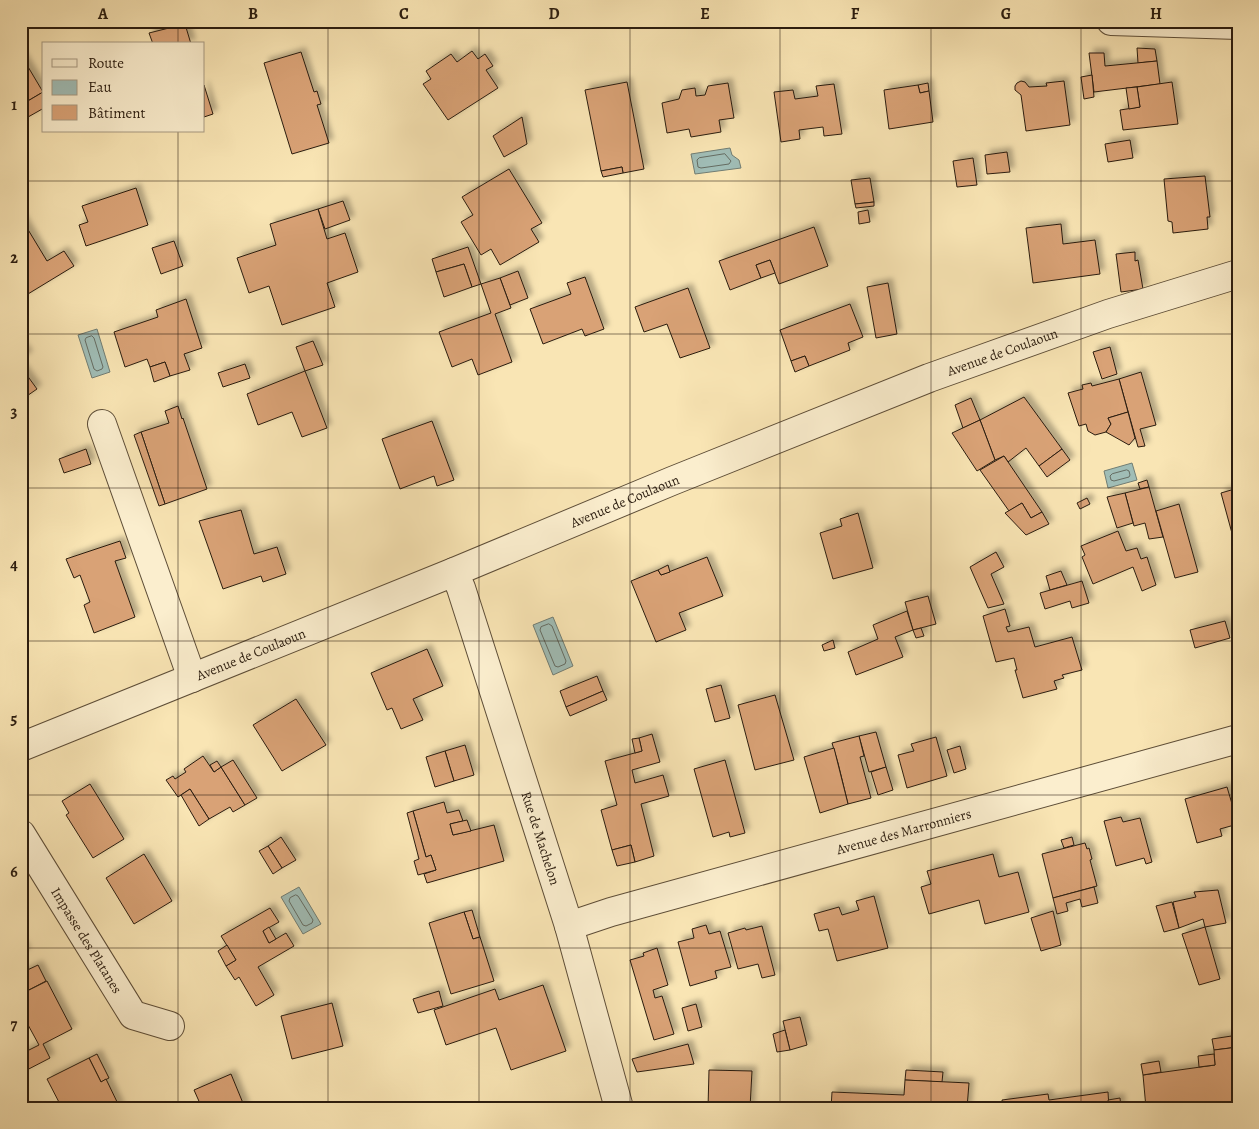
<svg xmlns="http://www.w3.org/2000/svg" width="1259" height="1129" viewBox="0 0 1259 1129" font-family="Alegreya,serif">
<defs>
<filter id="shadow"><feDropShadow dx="4.5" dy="-4.5" stdDeviation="2.5" flood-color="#0004"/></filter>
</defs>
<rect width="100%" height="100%" fill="#f9e5b4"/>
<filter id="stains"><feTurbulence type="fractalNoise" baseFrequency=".004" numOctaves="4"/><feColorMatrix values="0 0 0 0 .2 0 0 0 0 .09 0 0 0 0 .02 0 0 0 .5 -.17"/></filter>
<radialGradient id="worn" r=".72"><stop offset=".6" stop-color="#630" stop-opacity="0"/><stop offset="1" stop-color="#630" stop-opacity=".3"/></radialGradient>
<!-- water -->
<g fill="#a0bdb6" stroke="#717d73">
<path d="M730,148L732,155L739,160L741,168L695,174L691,154Z"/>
<path d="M97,329L110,372L92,378L78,335Z"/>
<path d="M1132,463L1137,480L1108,488L1104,471Z"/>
<path d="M553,617L573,666L553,675L533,625Z"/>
<path d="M299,887L321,924L303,934L281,897Z"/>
</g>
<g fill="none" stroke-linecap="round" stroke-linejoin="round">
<!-- shore -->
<g stroke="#656c62" stroke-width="1">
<path d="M725,154L731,161L729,164L701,168L698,167L697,160L699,158Z"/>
<path d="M92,336L94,338L103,367L102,369L97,371L94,369L85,340L86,338Z"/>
<path d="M1127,470L1129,471L1130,475L1129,477L1114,481L1111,480L1110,476L1112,474Z"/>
<path d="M549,624L552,626L566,661L565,664L558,667L555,666L540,630L541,627Z"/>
<path d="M296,895L298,896L313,920L312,923L306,926L303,925L289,901L290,898Z"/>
</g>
</g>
<!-- building -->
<g fill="#d9a276" stroke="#2a1c0f" filter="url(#shadow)">
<path d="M185,24L191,44H153L149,33Z"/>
<path d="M1137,48L1155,49L1157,61L1138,63Z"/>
<path d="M472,51L478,59L485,54L493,66L486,70L498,88L448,120L423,84L431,79L426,71L451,54L457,62Z"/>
<path d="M301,52L314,92L317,91L321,104L317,105L329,143L292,154L264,63Z"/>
<path d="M1089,53H1104L1105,66L1157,61L1160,84L1094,92Z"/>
<path d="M21,55L43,92L21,105Z"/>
<path d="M1092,75L1094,97L1084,99L1081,77Z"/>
<path d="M1021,81L1025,82L1029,87L1047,86L1046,83L1064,81L1070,125L1026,131L1021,95L1015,90V86L1017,83Z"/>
<path d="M627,82L644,169L623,173L622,167L601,171L585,90Z"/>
<path d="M1172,82L1178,124L1123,130L1120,110L1140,107L1137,87Z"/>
<path d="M728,83L734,118L719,120L721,132L691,137L689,129L667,133L662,103L679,99L682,90L695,88L696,96L705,95L708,86Z"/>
<path d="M928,83L929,91L920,93L918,85Z"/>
<path d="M834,84L842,134L824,136L823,127L799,130L800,139L781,142L774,92L793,90L795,99L818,96L816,86Z"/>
<path d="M204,85L213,114L204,117Z"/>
<path d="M918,85L920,93L929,91L933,122L889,129L884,90Z"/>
<path d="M1137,87L1140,107L1129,109L1126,88Z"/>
<path d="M43,92L44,108L21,121V105Z"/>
<path d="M522,117L527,144L504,157L493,136Z"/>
<path d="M1130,140L1133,158L1108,162L1105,144Z"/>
<path d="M1007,152L1010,172L987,174L985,155Z"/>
<path d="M973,158L977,185L957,187L953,161Z"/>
<path d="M622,167L623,173L603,177L601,171Z"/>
<path d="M509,169L542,223L531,229L539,242L500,265L491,249L481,255L461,222L473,215L462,197Z"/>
<path d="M1205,176L1210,217H1207L1208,229L1173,233L1172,222L1168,221L1164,179Z"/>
<path d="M870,178L874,202L855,204L851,180Z"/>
<path d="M136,188L148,225L86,246L79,225L88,222L82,206Z"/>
<path d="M343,201L350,220L325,229L318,209Z"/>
<path d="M874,202V206L856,208L855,204Z"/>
<path d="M318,209L327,239L345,233L358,272L327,283L335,307L282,325L269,286L249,293L237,258L276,245L270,224Z"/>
<path d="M868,210L870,222L859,224L858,212Z"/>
<path d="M21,218L47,261L64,251L74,266L23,297L21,294Z"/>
<path d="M1061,224L1063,244L1095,240L1100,274L1033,283L1026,228Z"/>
<path d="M814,227L828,266L779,284L770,260L756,265L761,278L730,290L719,261Z"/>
<path d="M174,241L183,266L161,274L152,248Z"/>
<path d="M468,247L481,284L472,287L464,264L436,272L432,259Z"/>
<path d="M1135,252V261L1138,260L1143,289L1121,292L1116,254Z"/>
<path d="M770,260L775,273L761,278L756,265Z"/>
<path d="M464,264L472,287L444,297L436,272Z"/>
<path d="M518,271L528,298L510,305L500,278Z"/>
<path d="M585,277L604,329L585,336L582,329L543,344L530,309L571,294L567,283Z"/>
<path d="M500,278L511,308L495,314L512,362L478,375L472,359L452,367L439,332L491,313L481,284Z"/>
<path d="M888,283L897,334L876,338L867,287Z"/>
<path d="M688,288L710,348L680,358L667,324L644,332L635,307Z"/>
<path d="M186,299L202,348L184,354L190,370L170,376L165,362L150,367L147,359L125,367L114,332L158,317L156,310Z"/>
<path d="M850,304L863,337L848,343L850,350L809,366L805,356L791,361L780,330Z"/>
<path d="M313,341L323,365L305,371L296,347Z"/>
<path d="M21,346L28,355L21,360Z"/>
<path d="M1110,347L1117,374L1102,379L1093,352Z"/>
<path d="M805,356L809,366L795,372L791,361Z"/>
<path d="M165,362L170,376L154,382L150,367Z"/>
<path d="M245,364L250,378L223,387L218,373Z"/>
<path d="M21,367L37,389L21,400Z"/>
<path d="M305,371L327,428L302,437L292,412L258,425L247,394Z"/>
<path d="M1141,372L1156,425L1140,429L1145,446L1138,447L1119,379Z"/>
<path d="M1119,379L1128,412L1108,418L1111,424L1106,432L1095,435L1088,431L1086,424L1079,426L1068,393L1083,389L1082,385L1091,383L1092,386Z"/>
<path d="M1024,397L1062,449L1039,466L1026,448L1008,462L1004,456L995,460L980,420Z"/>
<path d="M971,398L980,420L963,428L955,405Z"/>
<path d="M178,406L182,419L183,418L207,489L165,504L141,432L169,423L165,411Z"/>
<path d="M1128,412L1135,438L1129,445L1106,432L1111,424L1108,418Z"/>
<path d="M980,420L995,460L977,471L952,433Z"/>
<path d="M432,421L454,480L437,486L434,476L400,489L382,439Z"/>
<path d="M141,432L165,504L159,506L134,435Z"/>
<path d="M86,449L91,464L64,473L59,459Z"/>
<path d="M1062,449L1070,460L1047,477L1039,466Z"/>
<path d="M1004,456L1042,512L1031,518L1022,503L1009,511L980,470Z"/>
<path d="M1147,480L1149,487L1140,489L1138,483Z"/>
<path d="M1149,487L1163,537L1149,539L1145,523L1134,526L1125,493Z"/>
<path d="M1238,488V536L1233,537L1221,493Z"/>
<path d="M1125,493L1133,523L1117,528L1107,497Z"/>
<path d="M1087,498L1090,504L1080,509L1077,503Z"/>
<path d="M1022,503L1031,518L1042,512L1049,524L1026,535L1005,513Z"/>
<path d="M1179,504L1198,572L1175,578L1156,511Z"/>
<path d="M241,510L254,554L277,547L286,574L263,582L261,576L223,589L199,521Z"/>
<path d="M858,513L873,568L833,579L820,533L842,526L840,519Z"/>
<path d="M1118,531L1126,551L1137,548L1141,559L1147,557L1156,585L1142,591L1133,567L1093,584L1082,557L1085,555L1081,546Z"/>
<path d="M120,541L126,558L115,561L135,617L94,633L84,605L90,602L80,575L74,578L66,559Z"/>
<path d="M996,552L1004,567L991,574L1004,604L988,608L970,567Z"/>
<path d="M707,557L723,596L679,613L686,630L656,642L631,581L658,570L661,575Z"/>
<path d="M668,565L670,572L661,575L658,570Z"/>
<path d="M1061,571L1067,585L1050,590L1046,576Z"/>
<path d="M1238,578V596H1237L1232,579Z"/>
<path d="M1082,581L1089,603L1072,608L1070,601L1045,609L1040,593Z"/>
<path d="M928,596L936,624L913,630L905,602Z"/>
<path d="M1005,609L1010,626L1006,627L1008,632L1029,627L1035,647L1072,637L1082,670L1062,675L1064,678L1054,681L1057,689L1023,698L1015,670H1017L1014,658L996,662L983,616Z"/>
<path d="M907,611L913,630L895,637L903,657L856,675L848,652L878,639L873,625Z"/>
<path d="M1225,621L1230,638L1195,648L1190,630Z"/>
<path d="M921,628L924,636L916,638L913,630Z"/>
<path d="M833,640L835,648L824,651L822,645Z"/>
<path d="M427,649L443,686L413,699L423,720L401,729L392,708L387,710L371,673Z"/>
<path d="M597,676L603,691L566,707L560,691Z"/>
<path d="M721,685L730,718L715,722L706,689Z"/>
<path d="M603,691L607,700L570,716L566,707Z"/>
<path d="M775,695L794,760L755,770L738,705Z"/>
<path d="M296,699L326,745L282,771L253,725Z"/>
<path d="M876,732L886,767L869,772L859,736Z"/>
<path d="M652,734L660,762L632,770L635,783L663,775L669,796L641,804L654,856L635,862L631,845L612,850L601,810L617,805L605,761L642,751L639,738Z"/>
<path d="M859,736L864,756L860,757L871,798L848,804L838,763L832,743Z"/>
<path d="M936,737L947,776L907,788L898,755L914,751L911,744Z"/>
<path d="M639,738L642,751L635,753L632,739Z"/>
<path d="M465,745L474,775L454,781L445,751Z"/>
<path d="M960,746L966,769L954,773L947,750Z"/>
<path d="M834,748L848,804L820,813L804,757Z"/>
<path d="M445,751L454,781L435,787L426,757Z"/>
<path d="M203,756L214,772L221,767L245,805L233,812L230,807L209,819L190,789L178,797L166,780L173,776L175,779L186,772L184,769Z"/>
<path d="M233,760L257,798L245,805L221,767Z"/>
<path d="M725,760L745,833L730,837L729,832L713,837L694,769Z"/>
<path d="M217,761L221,767L214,772L210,765Z"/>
<path d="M886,767L893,790L878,795L871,772Z"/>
<path d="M90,784L124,839L93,858L66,815L69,813L62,801Z"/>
<path d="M1227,787L1238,824L1220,829L1222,836L1197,843L1185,799Z"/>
<path d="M190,789L209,819L199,826L181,795Z"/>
<path d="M444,802L447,813L459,810L463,821L450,824L453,835L494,825L504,861L427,883L424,874L436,870L431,855L426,857L413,811Z"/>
<path d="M413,811L426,857L431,855L436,870L418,875L414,861L419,859L407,813Z"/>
<path d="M1121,817L1123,822L1140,818L1152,862L1146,864L1144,858L1116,866L1104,821Z"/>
<path d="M467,820L471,831L453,835L450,824Z"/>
<path d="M281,837L296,860L282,868L268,846Z"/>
<path d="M1072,837L1074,845L1064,848L1061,840Z"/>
<path d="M1085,843L1087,849L1089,848L1092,859L1090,860L1097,886L1053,898L1042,854Z"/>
<path d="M631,845L635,862L617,866L612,850Z"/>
<path d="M268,846L282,868L273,874L259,851Z"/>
<path d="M144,854L172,901L134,924L106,878Z"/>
<path d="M993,854L999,877L1018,872L1029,912L985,924L979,900L929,914L921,887L931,884L927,871Z"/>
<path d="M1094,887L1098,903L1082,907L1080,899L1066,903L1068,911L1057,914L1053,898Z"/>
<path d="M1218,890L1226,923L1205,927L1203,919L1179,928L1173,902L1196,897L1194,892Z"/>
<path d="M874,896L888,948L837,961L828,929L819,931L814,914L839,907L842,915L859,910L856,901Z"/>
<path d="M1172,902L1179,928L1164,932L1156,906Z"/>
<path d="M270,908L279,922L263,931L269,943L286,933L294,946L258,967L274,995L256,1006L239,977L235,980L226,966L236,960L221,936Z"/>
<path d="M472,910L480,937L473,939L464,912Z"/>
<path d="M1053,911L1061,945L1041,951L1031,918Z"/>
<path d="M464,912L473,939L480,937L494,981L451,994L429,923Z"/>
<path d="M706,925L709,934L720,931L731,967L715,971L717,978L690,986L678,942L694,938L692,929Z"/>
<path d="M762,926L775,975L762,978L758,964L738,969L728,933L745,928L746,930Z"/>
<path d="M269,927L276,939L269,943L263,931Z"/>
<path d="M1205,927L1220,979L1199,985L1182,934Z"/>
<path d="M21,944L26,952L21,955Z"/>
<path d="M227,945L236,960L226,966L218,951Z"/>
<path d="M657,948L668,985L653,990L655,998L662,996L674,1034L654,1040L630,960L644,956L643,953Z"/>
<path d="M38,965L46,981L27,991L21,981V973Z"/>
<path d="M21,981L27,991L47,981L72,1029L43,1044L50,1058L21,1073V1054L39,1045L21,1012Z"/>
<path d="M543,985L566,1051L511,1070L496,1028L446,1045L434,1010L495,989L499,1000Z"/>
<path d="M439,991L443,1006L418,1013L413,999Z"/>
<path d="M332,1003L343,1046L292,1059L281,1016Z"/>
<path d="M696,1004L702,1027L688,1031L682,1008Z"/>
<path d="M800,1017L807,1045L790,1050L783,1021Z"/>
<path d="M785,1030L790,1050L777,1052L773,1034Z"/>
<path d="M1238,1035V1047L1214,1050L1212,1039Z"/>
<path d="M688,1044L694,1064L637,1072L632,1059Z"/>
<path d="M1238,1047V1108H1146L1143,1075L1215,1065L1214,1050Z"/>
<path d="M97,1054L109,1078L101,1082L89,1058Z"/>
<path d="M1214,1054L1215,1065L1199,1067L1198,1056Z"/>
<path d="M89,1058L101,1082L106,1079L120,1108H62L47,1079Z"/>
<path d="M1159,1061L1161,1072L1143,1075L1141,1064Z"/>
<path d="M709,1070L752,1071L750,1108H708Z"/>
<path d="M906,1070L943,1072L942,1082L905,1080Z"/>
<path d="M231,1074L245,1108H202L194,1090Z"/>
<path d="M905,1080L969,1083L967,1108H831L832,1092L904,1095Z"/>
<path d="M1108,1092L1109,1108H1003L1002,1100L1048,1094L1049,1100Z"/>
<path d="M1120,1098L1121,1108H1109L1108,1100Z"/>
</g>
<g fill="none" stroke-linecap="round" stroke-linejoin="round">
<!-- minor casing -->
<g stroke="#5e4e38" stroke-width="30">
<g id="minor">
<path d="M1111,21L1238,25"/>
<path d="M102,424L192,678"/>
<path id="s1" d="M454,572L461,588L569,926L619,1108"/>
<path id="s2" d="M21,747L454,572L672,481L929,378L1108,314L1238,274"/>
<path id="s3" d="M21,834L133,1015L170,1026"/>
<path id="s4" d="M569,926L611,912L1238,739"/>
</g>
</g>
<!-- minor -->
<use href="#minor" stroke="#fbeece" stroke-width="28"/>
</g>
<!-- grid -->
<path fill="none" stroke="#2a1c0f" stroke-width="1" stroke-opacity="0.55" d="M178,21V44M328,21V1108M479,21V1108M630,21V1108M780,21V1108M931,21V1108M1081,21V1108M178,131V1108M21,181H1238M21,334H1238M21,488H1238M21,641H1238M21,795H1238M21,948H1238"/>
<g text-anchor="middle" stroke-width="5" stroke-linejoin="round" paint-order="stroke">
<!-- street labels -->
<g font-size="14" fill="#2a1c0f" stroke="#fbeece">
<text dy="5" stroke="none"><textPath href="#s2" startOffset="1058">Avenue de Coulaoun</textPath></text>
<text dy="5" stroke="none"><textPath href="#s2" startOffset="652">Avenue de Coulaoun</textPath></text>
<text dy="5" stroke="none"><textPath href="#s2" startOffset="248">Avenue de Coulaoun</textPath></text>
<text dy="5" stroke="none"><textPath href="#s4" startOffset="348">Avenue des Marronniers</textPath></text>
<text dy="5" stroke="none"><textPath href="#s1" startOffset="280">Rue de Machelon</textPath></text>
<text dy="5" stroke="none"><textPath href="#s3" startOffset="125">Impasse des Platanes</textPath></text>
</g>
</g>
<!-- margin -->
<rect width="1259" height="1129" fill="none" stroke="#f9e5b4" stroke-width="55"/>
<!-- legend -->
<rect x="42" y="42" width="162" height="90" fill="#fbeece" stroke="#a79a82"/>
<rect x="52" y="59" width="25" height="8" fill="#fbeece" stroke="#a79a82"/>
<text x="88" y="68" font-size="15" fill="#2a1c0f">Route</text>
<rect x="52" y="80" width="25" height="15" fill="#a0bdb6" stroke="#a79a82"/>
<text x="88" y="92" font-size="15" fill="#2a1c0f">Eau</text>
<rect x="52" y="105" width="25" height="15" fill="#d9a276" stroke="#a79a82"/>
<text x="88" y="118" font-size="15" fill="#2a1c0f">Bâtiment</text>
<rect x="28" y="28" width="1204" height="1074" fill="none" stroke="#2a1c0f" stroke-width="2"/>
<g font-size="16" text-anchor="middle" font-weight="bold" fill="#2a1c0f">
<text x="103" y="19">A</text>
<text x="253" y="19">B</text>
<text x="404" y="19">C</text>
<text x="554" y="19">D</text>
<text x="705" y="19">E</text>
<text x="855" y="19">F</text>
<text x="1006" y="19">G</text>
<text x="1156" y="19">H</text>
<text x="14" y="110">1</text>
<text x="14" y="263">2</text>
<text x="14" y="417">3</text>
<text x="14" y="570">4</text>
<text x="14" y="724">5</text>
<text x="14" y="877">6</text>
<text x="14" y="1030">7</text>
</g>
<rect width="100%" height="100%" filter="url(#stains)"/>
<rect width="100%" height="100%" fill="url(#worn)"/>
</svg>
